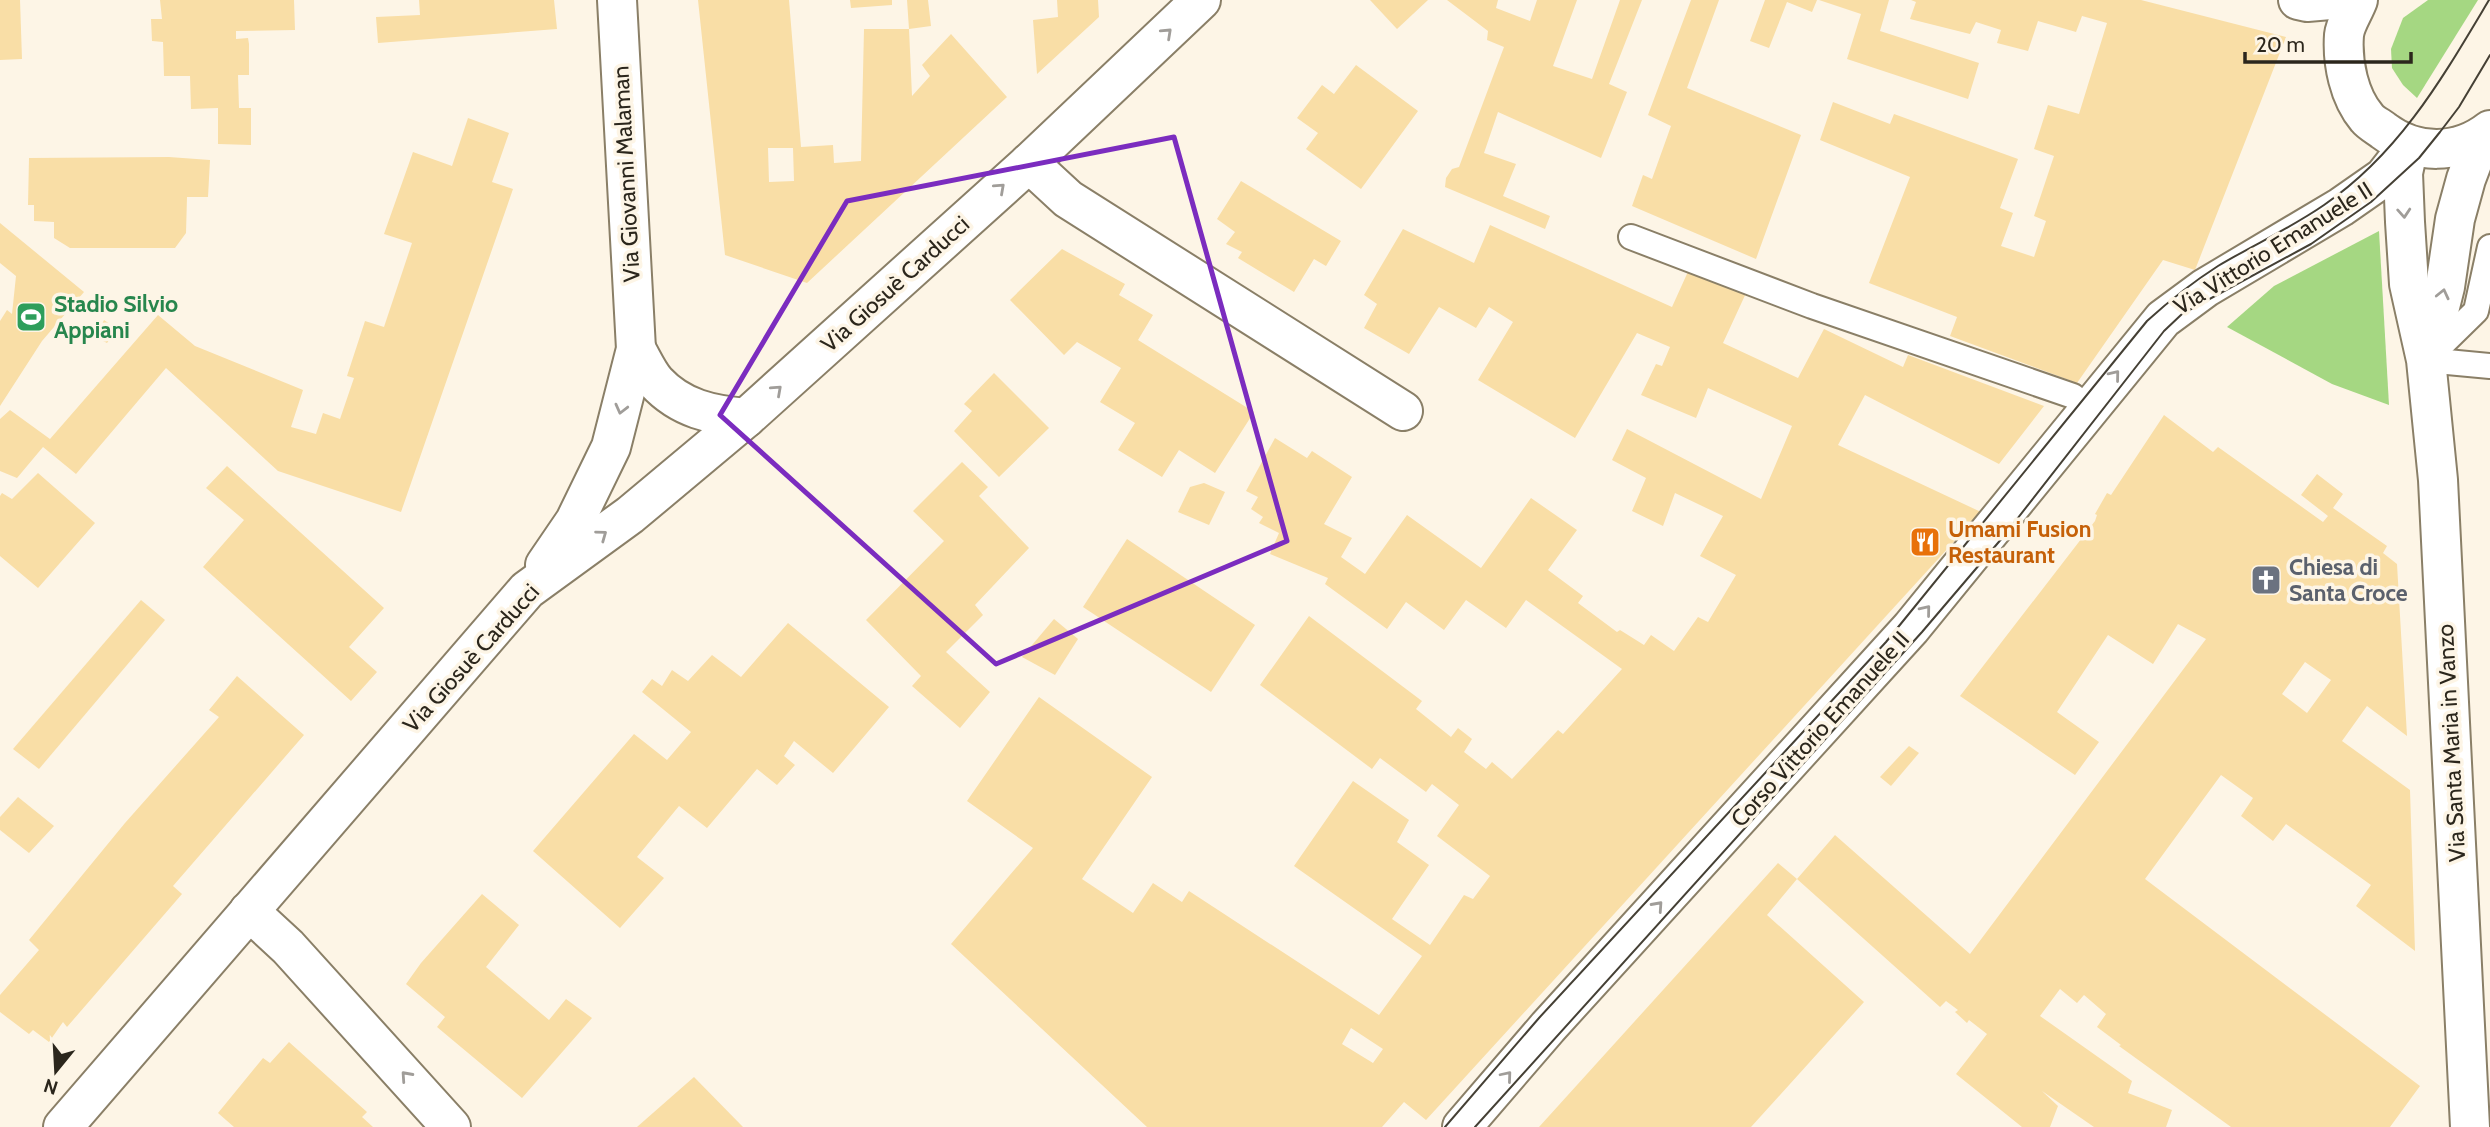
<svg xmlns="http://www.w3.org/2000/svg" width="2490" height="1127" viewBox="0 0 2490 1127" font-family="Cabin,sans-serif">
<rect width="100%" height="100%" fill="#fdf5e6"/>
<!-- green -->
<g fill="#a5d782">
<path d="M2428,0H2478L2417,98L2403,85L2392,68L2391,49L2403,18Z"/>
<path d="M2379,231L2389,405L2332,384L2227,327L2274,286Z"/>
</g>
<!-- building -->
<g fill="#f9dea6" fill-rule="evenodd">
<path d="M0,0H20L22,59L0,60Z"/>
<path d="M160,0H294L295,30L236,31V39L248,38L249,44V75H238L239,108H251V145L218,144V108L191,109L190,76H164L163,42L152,41L151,19H162Z"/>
<path d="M419,0H554L557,29L378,43L376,17L420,15Z"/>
<path d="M698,0H789L801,147L833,145L834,163L861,161L864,29H909L907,0H928L931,26L909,29L912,96L930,76L922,65L951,34L1007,97L807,283L725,255ZM768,148H793L794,181L769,182Z"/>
<path d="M850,0H892V5L851,8Z"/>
<path d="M1057,0H1098L1099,17L1037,74L1033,20L1058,17Z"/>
<path d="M1370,0H1428L1397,29Z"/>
<path d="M1447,0H1498L1496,8L1530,21L1537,0H1577L1553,66L1592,79L1620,0H1642L1609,84L1627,92L1601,158L1498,112L1484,153L1516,164L1503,196L1550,216L1545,229L1445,187L1446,178L1452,169L1459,167L1504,47L1487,40L1488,31Z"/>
<path d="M1691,0H1719L1687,88L1801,135L1756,259L1632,206L1643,175L1652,179L1671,126L1648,115Z"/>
<path d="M1765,0H1817L1812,12L1787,2L1769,48L1750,41Z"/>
<path d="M1819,0H1889L1880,31L1979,63L1968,99L1847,59L1861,14Z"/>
<path d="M1911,0H2141L2286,37L2195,270L2163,260L2077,383L1950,336L1957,317L1869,283L1910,177L1820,140L1833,102L1890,124L1894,114L2018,159L2000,208L2013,213L2001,246L2034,257L2046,221L2034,216L2054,156L2034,149L2048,105L2079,114L2107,23L2082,16L2076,32L2038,21L2028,51L1997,43L2001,30L1976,22L1970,34L1910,19L1916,2Z"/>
<path d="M1356,65L1418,111L1361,189L1306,149L1318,133L1297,118L1322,85L1334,94Z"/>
<path d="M468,118L509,133L492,182L513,189L401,512L278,471L166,368L76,474L43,447L17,478L0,471V419L10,410L50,439L158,315L195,346L303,390L291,427L316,434L323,413L340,419L354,378L347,376L365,321L384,327L412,243L384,234L413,152L452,166Z"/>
<path d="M169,157L210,160L208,197H187L186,233L175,248H70L54,238V222L34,221V205H28L29,158Z"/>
<path d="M1241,181L1341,241L1326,266L1314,259L1294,292L1238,258L1242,252L1226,244L1235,232L1217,219Z"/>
<path d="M0,223L84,292L42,341L0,406V321L7,310L12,314L16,276L0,263Z"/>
<path d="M1490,225L1672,307L1691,265L1747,291L1723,343L1798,378L1824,329L1903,367L1908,355L2044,406L1999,464L1865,395L1838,445L1981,512L1426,1120L1404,1102L1382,1127H1147L951,944L1033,848L967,801L1039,697L1152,777L1082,879L1133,913L1153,883L1182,902L1189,891L1379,1015L1422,956L1294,866L1353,781L1409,820L1397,842L1429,865L1392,919L1430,945L1464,895L1473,899L1490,876L1437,836L1459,805L1432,784L1426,792L1380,758L1372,769L1260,685L1309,616L1422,701L1416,709L1451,737L1458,728L1472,739L1464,752L1486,769L1492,762L1512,779L1558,730L1563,734L1622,669L1526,600L1506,628L1466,600L1444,630L1406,602L1387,629L1325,584L1328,578L1270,554L1279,533L1259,523L1263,517L1251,509L1258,497L1246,491L1275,438L1307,458L1312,451L1352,477L1324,524L1352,538L1341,557L1365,574L1407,515L1481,568L1531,498L1577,530L1548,570L1583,596L1578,603L1617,632L1620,630L1644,645L1651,635L1674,651L1698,617L1708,622L1736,575L1700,556L1723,516L1675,493L1663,526L1632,511L1646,478L1612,460L1627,429L1761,499L1792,426L1708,388L1696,418L1641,395L1656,364L1662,366L1670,347L1637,333L1575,438L1478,380L1513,322L1489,307L1476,328L1439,307L1409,354L1364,328L1377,304L1364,295L1403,229L1474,263ZM1351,1028L1383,1049L1373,1063L1342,1044Z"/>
<path d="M1062,249L1125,284L1119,295L1153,315L1138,340L1254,412L1215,473L1179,450L1162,477L1118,450L1135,423L1100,402L1121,368L1077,342L1064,355L1010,300Z"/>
<path d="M104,320L117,329L107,343L95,337Z"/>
<path d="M994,373L1049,428L999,477L954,431L972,411L964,404Z"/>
<path d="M2164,415L2213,452L2218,447L2323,522L2328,516L2301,495L2317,474L2343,494L2333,508L2387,546L2383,553L2397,564L2407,736L2367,706L2342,741L2410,790L2415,951L2356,906L2371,885L2286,824L2273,841L2241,816L2253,798L2221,775L2145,879L2420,1086L2390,1127H2231L2119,1046L2121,1045L2097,1027L2106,1014L2084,995L2077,1003L2060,989L2040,1016L2132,1081L2128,1093L2172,1110L2166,1127H2094L2042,1091L2058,1106L2050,1127H2022L1956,1074L1987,1034L1969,1020L1967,1023L1955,1012L1958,1010L1946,1001L1940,1007L1797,879L1835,835L1970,954L2206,639L2178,624L2153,664L2108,635L2057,712L2099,742L2075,775L1960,696L2095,521L2097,515L2095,514L2107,493L2111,495ZM2305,662L2331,680L2307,713L2282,694Z"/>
<path d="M962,462L988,487L979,496L1029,548L975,605L983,615L946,652L990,692L960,728L912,686L921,676L866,620L944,541L913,511Z"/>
<path d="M227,466L384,608L349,647L377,672L351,701L203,567L244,520L206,488Z"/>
<path d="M38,473L95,523L38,588L0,556V496L2,493L12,499Z"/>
<path d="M1204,483L1225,492L1209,525L1178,512L1190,487Z"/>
<path d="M1127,539L1255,625L1211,692L1083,607Z"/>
<path d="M141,600L165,620L39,769L13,749Z"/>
<path d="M1054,619L1078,639L1055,675L1022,657Z"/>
<path d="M788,623L889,707L833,773L794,741L784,756L795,765L777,785L757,769L707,828L679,806L637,857L664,878L620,928L533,851L634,734L667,760L691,732L642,692L652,679L662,686L672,670L688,681L712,655L741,677Z"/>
<path d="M237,676L304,735L173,886L182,894L67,1027L63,1022L49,1042L33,1030L29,1034L0,1012V995L39,950L29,940L125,823L219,717L209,710Z"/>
<path d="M1909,746L1919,753L1891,786L1880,777Z"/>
<path d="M18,797L54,826L29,853L0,830V817Z"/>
<path d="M1778,863L1797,879L1767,915L1864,1002L1751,1127H1539Z"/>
<path d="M482,894L519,925L486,967L549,1020L566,999L592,1018L522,1098L437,1027L445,1017L406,984L421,963Z"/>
<path d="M289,1042L367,1112L362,1117L373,1127H234L218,1113L263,1058L270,1063Z"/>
<path d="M694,1077L743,1127H637Z"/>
</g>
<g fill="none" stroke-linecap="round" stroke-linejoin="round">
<!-- service casing -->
<g stroke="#8a7f67" stroke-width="28">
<g id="service">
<path d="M1631,237L1812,306L2073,396L2088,409"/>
<path d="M2429,357L2476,311L2490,247"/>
<path d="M2426,360L2490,366"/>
</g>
</g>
<!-- minor casing -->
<g stroke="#8a7f67" stroke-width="42">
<g id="minor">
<path d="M2298,0L2307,2L2330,0"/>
<path d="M2358,0C2354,11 2345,24 2344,35C2342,63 2349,97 2367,118C2371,123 2379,127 2384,131C2416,155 2458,155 2490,130"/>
<path d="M2409,145L2403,173L2405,222L2409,284L2426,360L2438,480L2470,1127"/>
<path d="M1029,163L1068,199L1403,411"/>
<path d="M636,349C642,359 648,373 656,382C681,409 712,415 746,418"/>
<path d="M2428,355L2445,287L2455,219L2466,179L2482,137"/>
<path d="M545,565L575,521L611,447L636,349L617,0"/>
<path d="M249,911L288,947L451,1127"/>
<path d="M63,1127L527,590L630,515L746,418L1029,163L1201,0"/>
<path d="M1462,1127L1548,1027L1911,628L2163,319L2205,288L2341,207L2384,177L2409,145"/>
</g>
</g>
<!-- service -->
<use href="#service" stroke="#fff" stroke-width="24"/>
<!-- minor -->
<use href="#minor" stroke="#fff" stroke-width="38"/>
<!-- tram -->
<g stroke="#454035" stroke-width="2">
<path d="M1445,1127L1539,1018L1886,642L2147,321C2169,301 2193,282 2218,266C2253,245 2291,228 2324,205C2400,153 2443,77 2489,0"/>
<path d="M1475,1127L1922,632L2003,537L2164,331L2182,314L2311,244L2371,202L2419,158L2440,132L2459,107L2490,55"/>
</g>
</g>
<!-- one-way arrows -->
<defs><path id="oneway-chevron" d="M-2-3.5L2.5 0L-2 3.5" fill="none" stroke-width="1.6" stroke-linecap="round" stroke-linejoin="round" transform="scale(1.75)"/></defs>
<g stroke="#a09d99">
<use href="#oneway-chevron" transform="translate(1167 33) rotate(-43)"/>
<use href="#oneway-chevron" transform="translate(1000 188) rotate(-42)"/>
<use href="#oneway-chevron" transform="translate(2404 213) rotate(86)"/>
<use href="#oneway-chevron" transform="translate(2443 294) rotate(-77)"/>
<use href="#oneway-chevron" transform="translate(2115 375) rotate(-51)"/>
<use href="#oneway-chevron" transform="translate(777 390) rotate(-42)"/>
<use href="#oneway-chevron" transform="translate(621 409) rotate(104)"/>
<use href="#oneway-chevron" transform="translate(602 535) rotate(-36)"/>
<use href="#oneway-chevron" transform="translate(1926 610) rotate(-51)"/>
<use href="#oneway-chevron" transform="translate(1658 906) rotate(-48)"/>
<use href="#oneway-chevron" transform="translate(406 1076) rotate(-132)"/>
<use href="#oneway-chevron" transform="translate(1507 1076) rotate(-50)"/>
</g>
<!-- marked area -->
<path fill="none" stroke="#7b2cbf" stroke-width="5" stroke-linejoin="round" d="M1174,137L1287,541L996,664L720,415L847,201Z"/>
<!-- icons -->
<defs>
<g id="stadium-square" transform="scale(1.575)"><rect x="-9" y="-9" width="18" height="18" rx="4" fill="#2e9e5b" stroke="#fdf5e6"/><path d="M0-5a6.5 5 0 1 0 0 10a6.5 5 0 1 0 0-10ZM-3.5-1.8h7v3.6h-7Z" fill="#fff"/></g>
<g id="restaurant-square" transform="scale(1.575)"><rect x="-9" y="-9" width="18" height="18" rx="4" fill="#e8710a" stroke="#fdf5e6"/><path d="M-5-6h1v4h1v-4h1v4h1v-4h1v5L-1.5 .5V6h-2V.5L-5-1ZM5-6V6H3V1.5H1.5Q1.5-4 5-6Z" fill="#fff"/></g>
<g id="church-square" transform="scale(1.575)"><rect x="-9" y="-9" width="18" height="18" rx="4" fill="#6b7280" stroke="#fdf5e6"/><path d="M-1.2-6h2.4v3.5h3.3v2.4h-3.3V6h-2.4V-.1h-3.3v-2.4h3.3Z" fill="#fff"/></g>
</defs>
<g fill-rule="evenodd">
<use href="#stadium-square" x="31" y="317"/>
<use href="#restaurant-square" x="1925" y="542"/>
<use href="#church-square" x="2266" y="580"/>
</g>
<g text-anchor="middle" stroke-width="7" stroke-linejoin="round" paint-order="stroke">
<!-- street labels -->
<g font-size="23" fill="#2b261c" stroke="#fdf5e6">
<text transform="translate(626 174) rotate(-93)" y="8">Via Giovanni Malaman</text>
<text transform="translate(2273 248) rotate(-32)" y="8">Via Vittorio Emanuele II</text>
<text transform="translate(895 284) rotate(-42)" y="8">Via Giosuè Carducci</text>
<text transform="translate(471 658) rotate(-48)" y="8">Via Giosuè Carducci</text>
<text transform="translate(1820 729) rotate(-48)" y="8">Corso Vittorio Emanuele II</text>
<text transform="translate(2451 743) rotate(-93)" y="8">Via Santa Maria in Vanzo</text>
</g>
<!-- leisure labels -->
<g font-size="23" font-weight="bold" fill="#27864d" stroke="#fdf5e6" text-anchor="start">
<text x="54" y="312">Stadio Silvio<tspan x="54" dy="26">Appiani</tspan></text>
</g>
<!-- food labels -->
<g font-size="23" font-weight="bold" fill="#c56008" stroke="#fdf5e6" text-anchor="start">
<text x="1948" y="537">Umami Fusion<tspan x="1948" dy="26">Restaurant</tspan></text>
</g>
<!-- worship labels -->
<g font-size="23" font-weight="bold" fill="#5b616d" stroke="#fdf5e6" text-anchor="start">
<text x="2289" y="575">Chiesa di<tspan x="2289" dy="26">Santa Croce</tspan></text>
</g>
</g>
<!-- north arrow -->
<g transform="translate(56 1071) rotate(198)" stroke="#fdf5e6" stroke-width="5" paint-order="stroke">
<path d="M0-5L12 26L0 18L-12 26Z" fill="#2b261c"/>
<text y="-10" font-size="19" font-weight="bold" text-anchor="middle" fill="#2b261c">N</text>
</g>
<!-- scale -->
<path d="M2245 52v10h166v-10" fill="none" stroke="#2b261c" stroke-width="3.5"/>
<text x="2256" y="52" font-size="21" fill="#2b261c" stroke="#fdf5e6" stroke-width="5" paint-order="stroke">20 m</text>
</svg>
